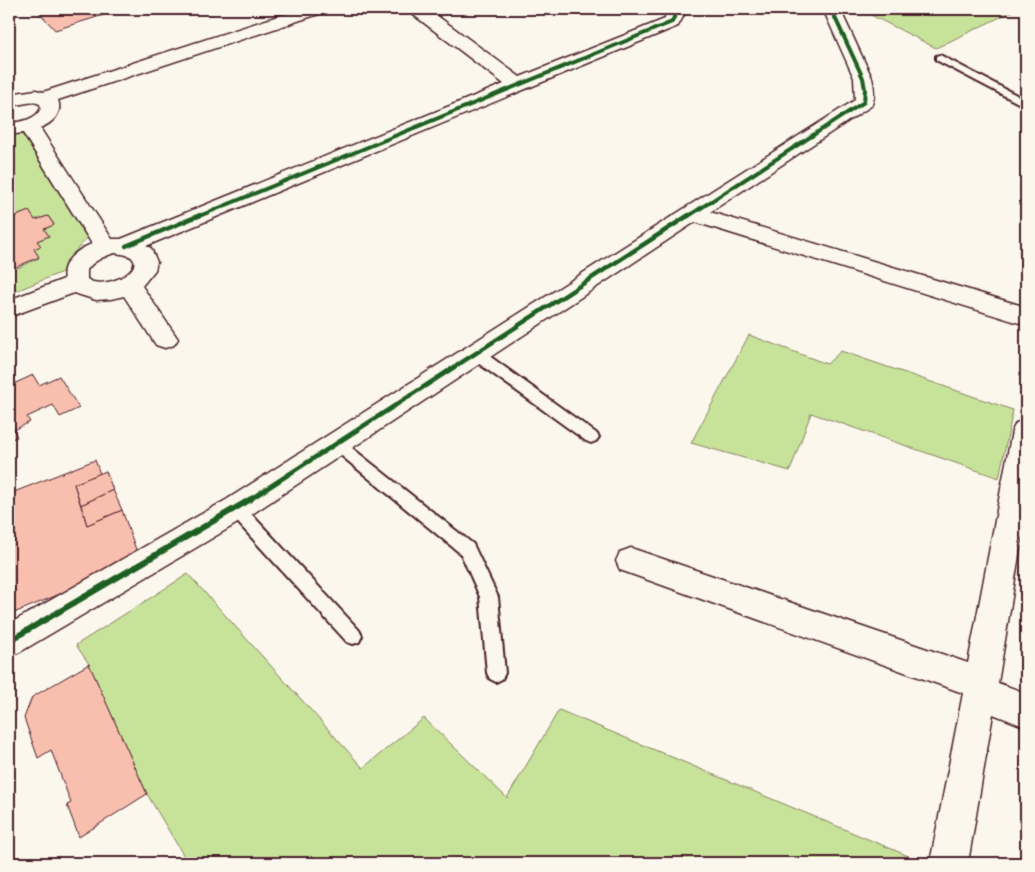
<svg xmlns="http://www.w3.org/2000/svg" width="1035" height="872" viewBox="0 0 1035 872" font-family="Mynerve,sans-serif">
<rect width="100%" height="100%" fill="#fbf7ec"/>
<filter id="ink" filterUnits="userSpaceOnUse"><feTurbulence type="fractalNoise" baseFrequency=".02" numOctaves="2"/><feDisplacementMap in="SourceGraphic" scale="10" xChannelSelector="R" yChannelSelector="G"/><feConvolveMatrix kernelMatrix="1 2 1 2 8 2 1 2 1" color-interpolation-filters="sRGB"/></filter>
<g filter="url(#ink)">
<!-- green -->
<g fill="#c7e39a" stroke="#888162">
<path d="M859,9H1017L936,48Z"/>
<path d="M9,133L21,134L24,137L87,238L65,263L62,272L9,294V272L39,258L34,249L41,246L37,241L49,236L44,229L54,224L48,216L35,220L29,211L9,219Z"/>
<path d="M749,335L827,364L841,351L1013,410L999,478L811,413L790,471L691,443Z"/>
<path d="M188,574L363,768L424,718L507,798L559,710L918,860L917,863H413L415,857L368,863H188L147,794L89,664L76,645Z"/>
</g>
<!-- building -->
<g fill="#f8bfae" stroke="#4a1f2b">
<path d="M47,9H123L55,30L38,11Z"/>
<path d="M29,211L35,220L48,216L54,225L44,229L49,236L37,241L41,246L34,249L39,257L14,268L9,260V219Z"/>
<path d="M33,375L39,385L59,376L79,408L60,417L53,405L27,417L30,422L14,430L17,437L9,440V386Z"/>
<path d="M95,460L100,474L74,484L87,525L122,510L140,561L9,615V494Z"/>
<path d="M106,471L113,490L81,505L74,484Z"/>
<path d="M113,490L122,510L87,525L81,505Z"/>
<path d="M89,664L147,794L79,837L67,805L71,803L51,750L38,758L24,718L32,697Z"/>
</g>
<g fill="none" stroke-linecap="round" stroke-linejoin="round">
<!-- lane casing -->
<g stroke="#4a1f2b" stroke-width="4">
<g id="lane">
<path d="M940,55L1026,100V107L936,60V56Z"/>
<path d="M476,349L481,350L596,433L599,437L596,441L591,443L586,441L471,358L469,354L471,350Z"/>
<path d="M337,438L342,440L473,544L498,597L505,673L502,679L496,682L490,679L487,673L480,597L461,554L332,448L329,444L332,440Z"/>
<path d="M236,502L242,504L359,630L362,636L359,642L353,644L347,642L230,514L228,509L230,504Z"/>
</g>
</g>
<!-- street casing -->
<g stroke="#4a1f2b" stroke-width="3">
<g id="street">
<path d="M300,9H325L322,13L58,100C63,113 53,123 40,128L112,239H121L504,84L411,13L409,9H428L520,77L665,19L666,9H682L684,15L678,26L146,246L151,248L157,262L155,270L142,286L178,339L174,345L165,348L156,345L124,296L111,299L96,300L74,293L9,317V300L64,279C60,262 78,249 92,244L23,133L9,135V123C20,122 36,120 41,108L40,104L34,102L9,106V94L36,90L43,92ZM114,253C120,254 130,254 133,259C142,272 103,291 87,279V270C93,261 103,257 114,253Z"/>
<path d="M823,9H840L872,78C874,87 876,98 871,106L710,212L1026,307V325L695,222L246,518L20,652L9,656V624L226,500L855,100L854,78Z"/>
<path d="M1026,420V512L998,683L1026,693V727L993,714L968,863H930L963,693L620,570L616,561L620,552L631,548L968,663L1012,431L1016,423Z"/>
</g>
</g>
<!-- lane -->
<use href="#lane" fill="#fbf7ec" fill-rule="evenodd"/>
<!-- street -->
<use href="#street" fill="#fbf7ec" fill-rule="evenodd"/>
<!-- cycleway-far2 casing -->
<g stroke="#fbf7ec" stroke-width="6">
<g id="cycleway-far2">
<path d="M197,217L672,22L675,15L674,9"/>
<path d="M687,217L864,102L865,89L863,78L831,9"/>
</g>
</g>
<!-- cycleway-far1 casing -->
<g stroke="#fbf7ec" stroke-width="8">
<g id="cycleway-far1">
<path d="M126,246L200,215"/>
<path d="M249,500L689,215"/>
</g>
</g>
<!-- cycleway casing -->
<g stroke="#fbf7ec" stroke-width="9">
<path id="cycleway" d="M9,641L251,499"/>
</g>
<!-- cycleway-far2 -->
<use href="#cycleway-far2" stroke="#1b5e20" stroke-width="4"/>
<!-- cycleway-far1 -->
<use href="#cycleway-far1" stroke="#1b5e20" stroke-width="4.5"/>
<!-- cycleway -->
<use href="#cycleway" stroke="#1b5e20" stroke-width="6"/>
</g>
</g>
<!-- margin -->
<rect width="1035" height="872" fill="none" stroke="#fbf7ec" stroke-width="30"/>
<rect x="15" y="15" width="1005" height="842" fill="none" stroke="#4a1f2b" stroke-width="2" filter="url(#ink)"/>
</svg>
